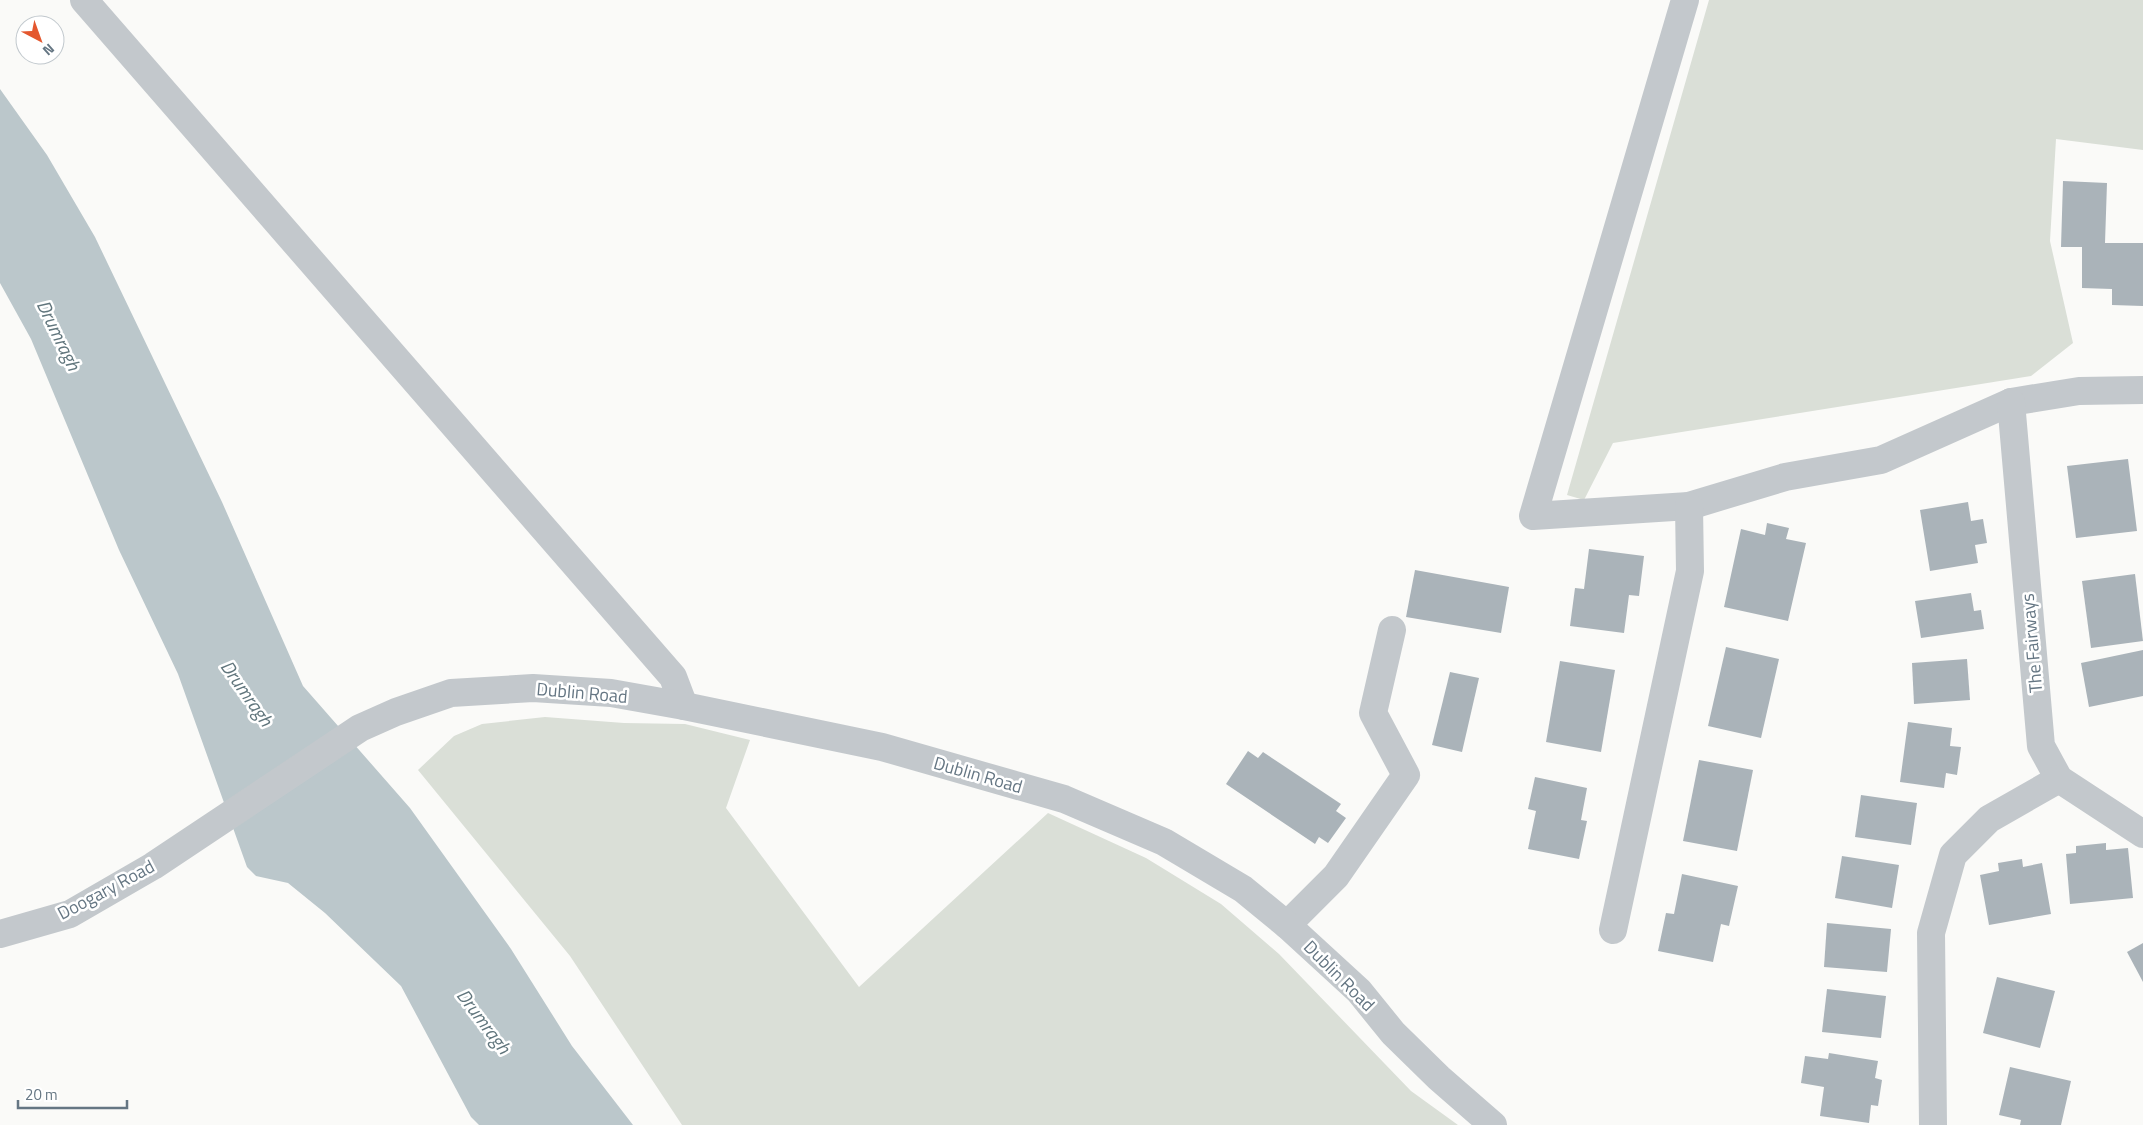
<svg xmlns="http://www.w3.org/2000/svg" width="2143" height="1125" viewBox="0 0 2143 1125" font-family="'Titillium Web',sans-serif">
<rect width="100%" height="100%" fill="#fafaf8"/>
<!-- green -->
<g fill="#dadfd7">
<path d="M1709,0H2143V150L2056,139L2050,241L2073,343L2031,376L1613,443L1584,500L1567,495Z"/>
<path d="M545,717L624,723L685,724L750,740L726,808L859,987L1048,813L1146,858L1221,904L1279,954L1411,1091L1458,1125H682L570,956L418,770L454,736L482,724Z"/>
</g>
<!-- water -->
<path fill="#bbc7cb" d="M0,89L47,155L95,237L222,502L303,686L410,808L511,949L572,1046L633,1125H479L471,1117L401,986L325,913L288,883L256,876L247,867L178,674L119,550L31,339L0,283Z"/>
<!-- building -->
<g fill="#aab3b9">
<path d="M2063,181L2107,183L2105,243H2143V306L2112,305V289L2082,288V247H2061Z"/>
<path d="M2128,459L2137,531L2076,538L2067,466Z"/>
<path d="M1968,502L1971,521L1983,519L1987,543L1975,545L1978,563L1930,571L1920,510Z"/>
<path d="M1767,523L1789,528L1786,539L1806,543L1788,621L1724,607L1741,529L1765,535Z"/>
<path d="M1589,549L1644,556L1639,596L1629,595L1624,633L1570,626L1575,588L1584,589Z"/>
<path d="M1415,570L1509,587L1501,633L1406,617Z"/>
<path d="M2135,574L2143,641L2091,648L2082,581Z"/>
<path d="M1971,593L1974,611L1981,610L1984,629L1921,638L1915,601Z"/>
<path d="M1726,647L1779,659L1761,738L1708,726Z"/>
<path d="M2143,650V696L2089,707L2081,663Z"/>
<path d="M1967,659L1970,700L1914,704L1912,663Z"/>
<path d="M1560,661L1615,670L1601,752L1546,742Z"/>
<path d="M1450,672L1479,678L1462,752L1432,745Z"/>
<path d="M1908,722L1952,728L1950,746L1961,747L1957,775L1946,773L1944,788L1900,782Z"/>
<path d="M1248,751L1258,758L1263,752L1341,804L1336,811L1346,818L1328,843L1319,837L1315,844L1226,784Z"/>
<path d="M1699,760L1753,770L1737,851L1683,841Z"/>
<path d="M1535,777L1587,788L1581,820L1587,821L1579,859L1528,849L1536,811L1528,809Z"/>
<path d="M1861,795L1917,803L1911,845L1855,837Z"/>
<path d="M2106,843V850L2128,848L2133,898L2070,904L2066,854L2076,853V846Z"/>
<path d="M1842,856L1899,865L1892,908L1835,898Z"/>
<path d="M2022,859L2023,867L2042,863L2051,914L1989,925L1980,875L1999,871L1998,863Z"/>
<path d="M1682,874L1738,886L1729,926L1721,924L1713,962L1658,951L1666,913L1674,914Z"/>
<path d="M1827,923L1891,929L1887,972L1824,967Z"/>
<path d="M2143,943V982L2127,952Z"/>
<path d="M1997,977L2055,991L2040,1048L1983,1033Z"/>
<path d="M1827,989L1886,996L1881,1038L1822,1032Z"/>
<path d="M1829,1053L1878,1061L1875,1078L1882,1080L1878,1106L1871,1105L1869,1123L1820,1116L1824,1087L1801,1083L1805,1056L1828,1059Z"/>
<path d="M2010,1067L2071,1081L2061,1125H2020L2021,1120L1999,1115Z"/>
</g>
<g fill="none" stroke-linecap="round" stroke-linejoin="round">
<!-- minor -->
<g stroke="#c3c8cc" stroke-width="28">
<path d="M84,0L673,677L684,706"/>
<path d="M1685,0L1533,516L1689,506L1785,477L1881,460L2011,402L2079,391L2143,390"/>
<path d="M2011,402L2041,746L2059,779L2143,834"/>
<path d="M1287,925L1336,876L1406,775L1373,713L1392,630"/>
<path d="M1613,930L1690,571L1689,506"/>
<path d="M0,934L70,914L153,866L360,728L396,712L451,693L533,688L611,693L684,706L882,747L1064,799L1164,842L1243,889L1287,925L1359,991L1393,1033L1439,1078L1493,1125"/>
<path d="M1933,1125L1931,933L1953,855L1989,819L2059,779"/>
</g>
</g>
<g text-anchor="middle" stroke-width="5" stroke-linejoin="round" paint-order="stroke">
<!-- street labels -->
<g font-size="18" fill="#657683" stroke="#fff">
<text transform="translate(2032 643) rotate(-95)" y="6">The Fairways</text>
<text transform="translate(582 693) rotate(5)" y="6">Dublin Road</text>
<text transform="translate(978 775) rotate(16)" y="6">Dublin Road</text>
<text transform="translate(106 890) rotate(-28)" y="6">Doogary Road</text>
<text transform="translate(1339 976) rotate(45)" y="6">Dublin Road</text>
</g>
<!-- water labels -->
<g font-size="19" font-style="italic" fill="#60757c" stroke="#fff">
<text transform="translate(59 335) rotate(64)" y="7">Drumragh</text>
<text transform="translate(247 693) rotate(55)" y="7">Drumragh</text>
<text transform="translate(484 1021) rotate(53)" y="7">Drumragh</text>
</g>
</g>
<!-- north arrow -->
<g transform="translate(40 40) rotate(139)"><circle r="24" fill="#ffffff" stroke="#c1c8cd"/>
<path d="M0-4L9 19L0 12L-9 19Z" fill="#e4572e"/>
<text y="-8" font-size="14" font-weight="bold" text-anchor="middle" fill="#657683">N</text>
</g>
<!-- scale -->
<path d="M18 1100v8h109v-8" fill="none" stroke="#657683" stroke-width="2.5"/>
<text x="25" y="1100" font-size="15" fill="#657683" stroke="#ffffff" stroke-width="4" paint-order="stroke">20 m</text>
</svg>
